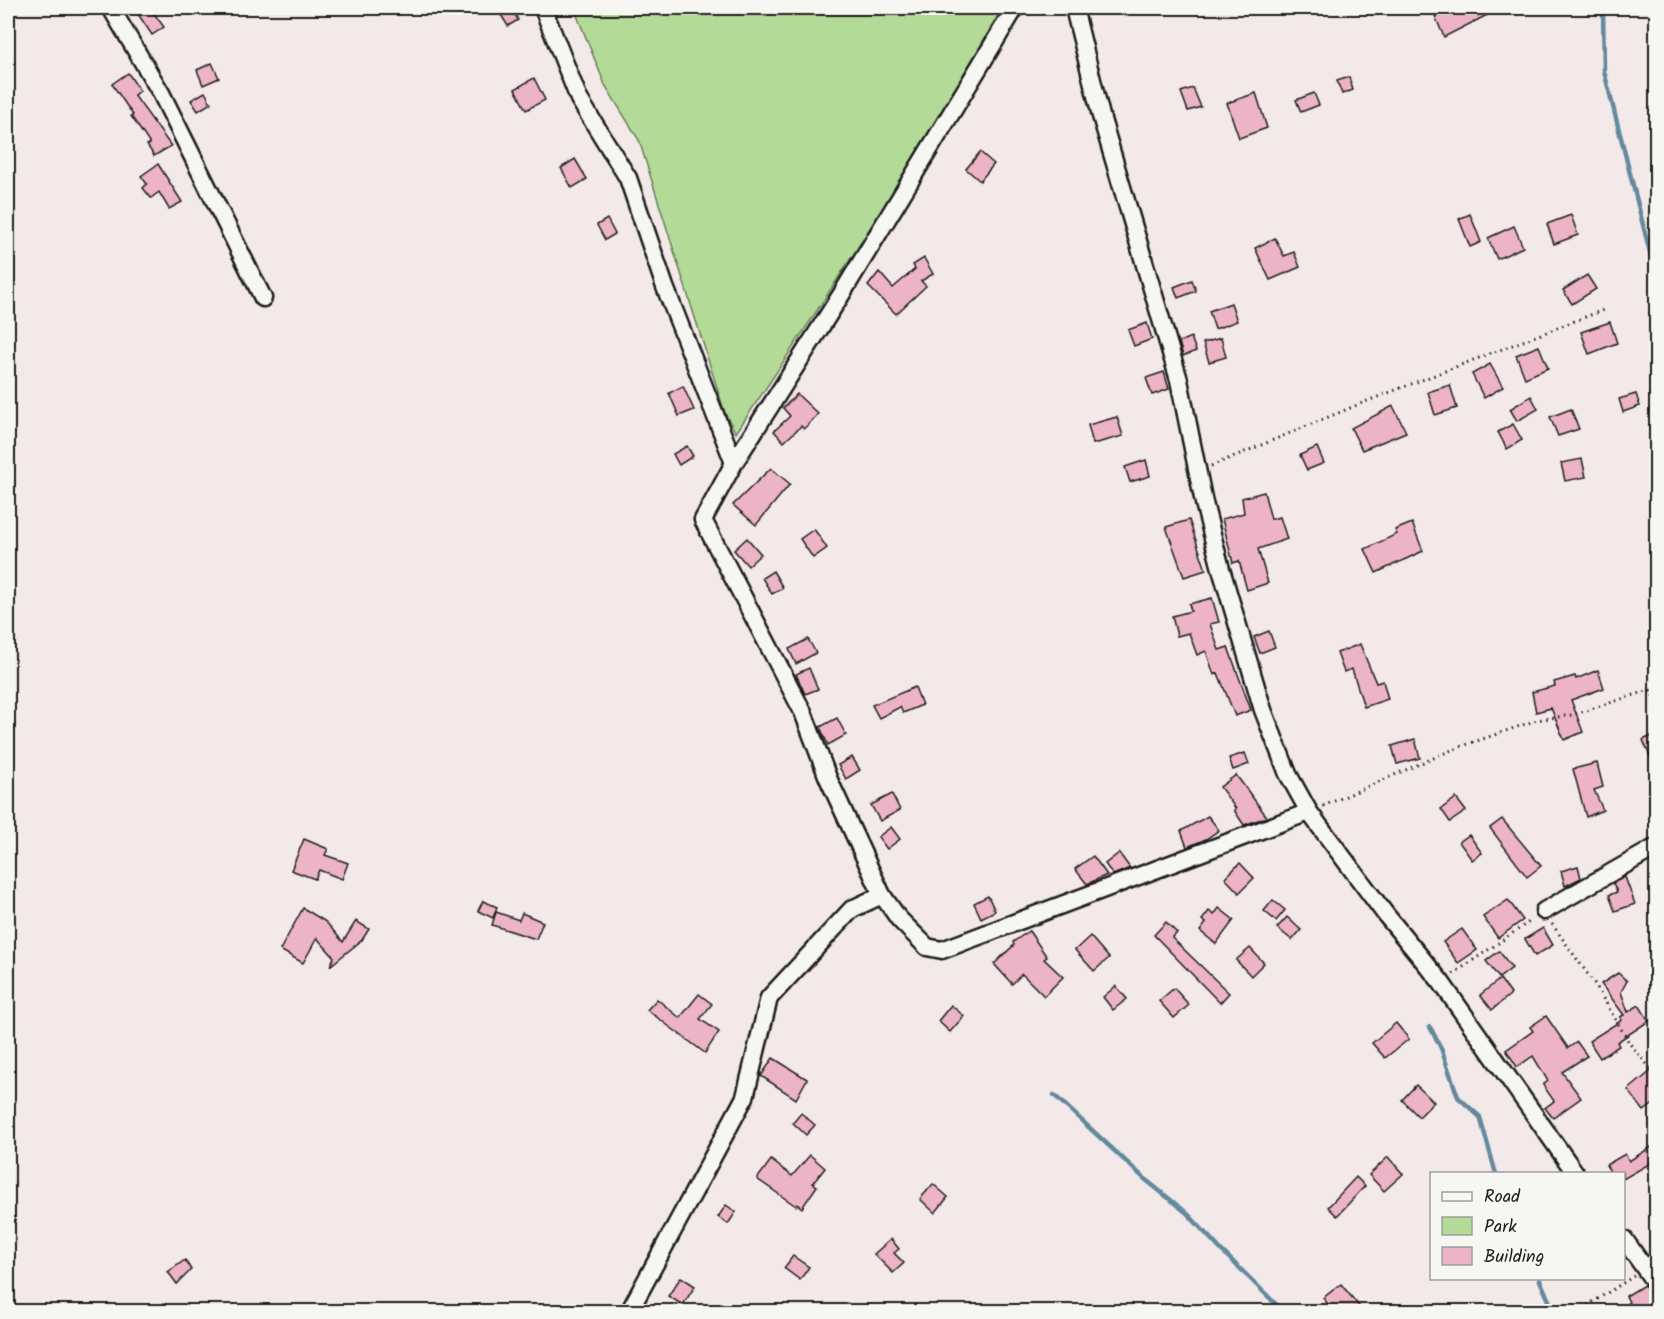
<svg xmlns="http://www.w3.org/2000/svg" width="1664" height="1319" viewBox="0 0 1664 1319" font-family="Kalam,sans-serif">
<rect width="100%" height="100%" fill="#f4e9e9"/>
<filter id="ink" filterUnits="userSpaceOnUse"><feTurbulence type="fractalNoise" baseFrequency=".0167" numOctaves="2"/><feDisplacementMap in="SourceGraphic" scale="12" xChannelSelector="R" yChannelSelector="G"/><feConvolveMatrix kernelMatrix="1 2 1 2 8 2 1 2 1" color-interpolation-filters="sRGB"/></filter>
<g filter="url(#ink)">
<!-- green -->
<path fill="#b3db97" stroke="#687c5a" stroke-width="1.5" d="M574,8H1002C920,154 829,294 736,433L725,413L639,140L605,85Z"/>
<g fill="none" stroke-linecap="round" stroke-linejoin="round">
<!-- stream -->
<g stroke="#63899d" stroke-width="4.5">
<path d="M1603,8L1604,71L1656,276"/>
<path d="M1430,1027L1441,1048L1458,1097L1480,1117L1496,1174"/>
<path d="M1054,1095L1146,1180L1187,1213L1221,1250L1284,1312"/>
<path d="M1539,1278L1554,1312"/>
</g>
</g>
<!-- building -->
<g fill="#edb4c7" stroke="#1c1c1c" stroke-width="1.5">
<path d="M134,8H150L164,27L152,35Z"/>
<path d="M1453,8H1501L1444,37L1435,16Z"/>
<path d="M512,9L518,20L508,26L501,15Z"/>
<path d="M212,63L219,78L203,85L197,70Z"/>
<path d="M128,73L140,91L134,95L171,146L154,156L147,145L150,144L131,116L133,115L112,84Z"/>
<path d="M1349,77L1353,90L1342,94L1337,81Z"/>
<path d="M534,78L545,100L526,110L515,89Z"/>
<path d="M1193,88L1201,107L1188,111L1181,92Z"/>
<path d="M205,92L211,103L198,111L191,100Z"/>
<path d="M1256,93L1267,128L1239,138L1227,103Z"/>
<path d="M1314,93L1319,105L1301,112L1296,100Z"/>
<path d="M980,152L994,164L980,181L966,169Z"/>
<path d="M575,159L587,179L572,188L561,168Z"/>
<path d="M158,164L182,202L169,209L159,192L151,198L143,188L147,184L141,176Z"/>
<path d="M1470,214L1481,242L1470,247L1459,219Z"/>
<path d="M1571,215L1578,235L1554,244L1547,224Z"/>
<path d="M607,219L615,234L605,240L597,225Z"/>
<path d="M1514,226L1523,247L1497,259L1488,238Z"/>
<path d="M1275,238L1284,256L1294,252L1300,267L1270,280L1255,248Z"/>
<path d="M924,258L933,274L921,281L926,286L896,314L868,286L879,272L893,288L915,269L913,265Z"/>
<path d="M1587,275L1596,289L1572,304L1563,290Z"/>
<path d="M1192,280L1196,291L1178,298L1174,287Z"/>
<path d="M1231,303L1237,321L1215,329L1209,311Z"/>
<path d="M1610,322L1617,343L1589,354L1581,332Z"/>
<path d="M1147,323L1152,339L1134,346L1128,330Z"/>
<path d="M1191,337L1196,351L1183,356L1179,342Z"/>
<path d="M1221,338L1226,357L1209,362L1203,343Z"/>
<path d="M1539,346L1548,368L1525,378L1516,355Z"/>
<path d="M1490,364L1503,387L1484,398L1472,374Z"/>
<path d="M1164,372L1169,389L1152,395L1146,378Z"/>
<path d="M1450,385L1457,408L1435,415L1428,392Z"/>
<path d="M683,386L694,410L679,416L669,393Z"/>
<path d="M797,394L818,414L804,429L801,426L784,442L774,431L790,416L783,408Z"/>
<path d="M1636,394L1640,406L1623,412L1619,399Z"/>
<path d="M1531,396L1538,409L1517,421L1510,409Z"/>
<path d="M1393,406L1406,432L1362,450L1351,428Z"/>
<path d="M1571,409L1579,429L1558,436L1550,417Z"/>
<path d="M1117,417L1123,436L1093,444L1088,425Z"/>
<path d="M1513,424L1522,440L1507,449L1498,432Z"/>
<path d="M687,446L693,456L679,465L673,454Z"/>
<path d="M1317,447L1324,463L1307,470L1300,455Z"/>
<path d="M1582,459L1586,477L1565,481L1561,463Z"/>
<path d="M1146,460L1150,476L1130,482L1125,467Z"/>
<path d="M771,468L790,484L756,525L733,505Z"/>
<path d="M1264,492L1271,519L1280,517L1287,539L1258,549L1268,583L1247,590L1239,561L1233,563L1222,519L1244,513L1242,498Z"/>
<path d="M1189,520L1206,570L1184,577L1166,527Z"/>
<path d="M1412,523L1423,551L1376,573L1365,549L1397,534L1395,530Z"/>
<path d="M814,529L827,548L813,558L800,539Z"/>
<path d="M747,538L761,554L748,566L734,550Z"/>
<path d="M773,571L783,588L772,594L762,578Z"/>
<path d="M1212,598L1219,622L1210,624L1219,650L1228,647L1251,710L1235,716L1218,673L1214,675L1206,651L1197,655L1189,633L1177,636L1172,616L1191,611L1189,604Z"/>
<path d="M1269,631L1275,647L1260,653L1254,637Z"/>
<path d="M808,639L816,653L796,664L789,649Z"/>
<path d="M1360,644L1376,683L1383,681L1388,699L1364,707L1352,669L1344,672L1337,653Z"/>
<path d="M809,668L818,689L805,694L796,674Z"/>
<path d="M1598,670L1604,688L1571,700L1583,732L1564,740L1551,708L1536,712L1532,692L1555,686L1554,682L1575,676L1576,679Z"/>
<path d="M915,687L922,705L903,713L900,707L879,718L872,705Z"/>
<path d="M837,718L846,735L828,745L820,727Z"/>
<path d="M1656,734V771L1643,740Z"/>
<path d="M1415,739L1420,758L1397,764L1392,746Z"/>
<path d="M1245,753L1249,764L1233,770L1229,758Z"/>
<path d="M852,757L860,770L846,779L838,765Z"/>
<path d="M1597,763L1603,787L1594,790L1603,810L1586,817L1573,769Z"/>
<path d="M1236,775L1267,817L1244,825L1234,810L1236,809L1220,787Z"/>
<path d="M892,794L900,810L880,821L871,805Z"/>
<path d="M1456,798L1466,811L1450,822L1441,809Z"/>
<path d="M1208,816L1219,830L1206,839L1187,847L1181,831Z"/>
<path d="M1502,819L1541,866L1527,877L1490,828Z"/>
<path d="M891,827L900,839L887,849L878,837Z"/>
<path d="M1469,835L1482,853L1472,860L1459,842Z"/>
<path d="M304,839L328,849L325,855L348,863L342,879L319,870L315,879L291,870Z"/>
<path d="M1119,853L1130,868L1113,875L1105,864Z"/>
<path d="M1093,856L1107,875L1087,884L1075,869Z"/>
<path d="M1240,863L1254,878L1239,893L1225,878Z"/>
<path d="M1578,866L1581,878L1565,886L1561,871Z"/>
<path d="M1625,877L1635,904L1615,911L1609,895L1617,892L1613,883Z"/>
<path d="M988,896L995,911L981,918L974,903Z"/>
<path d="M1273,900L1285,910L1276,921L1264,911Z"/>
<path d="M1508,900L1523,920L1498,938L1483,917Z"/>
<path d="M483,901L497,907L493,918L478,911Z"/>
<path d="M303,908L326,922L343,942L356,921L369,929L362,940L330,966L334,957L317,938L303,963L280,950Z"/>
<path d="M1219,908L1234,920L1216,944L1200,931L1206,923L1202,920L1209,911L1214,915Z"/>
<path d="M496,912L519,920L522,913L543,922L536,939L492,925Z"/>
<path d="M1287,917L1301,930L1292,940L1277,928Z"/>
<path d="M1166,922L1177,933L1172,938L1229,993L1220,1003L1154,935Z"/>
<path d="M1543,928L1553,945L1535,956L1525,939Z"/>
<path d="M1462,929L1477,950L1458,963L1443,942Z"/>
<path d="M1029,931L1047,957L1044,959L1063,977L1044,996L1022,974L1012,984L994,964L1014,945L1013,942Z"/>
<path d="M1090,936L1109,958L1094,971L1075,950Z"/>
<path d="M1250,948L1264,963L1251,976L1236,960Z"/>
<path d="M1499,951L1512,968L1499,978L1486,961Z"/>
<path d="M1618,973L1627,981L1621,992L1628,1012L1639,1005L1649,1021L1617,1042L1619,1046L1600,1058L1589,1041L1622,1020L1620,1017L1624,1015L1601,984Z"/>
<path d="M1500,979L1511,994L1492,1010L1480,995Z"/>
<path d="M1116,986L1127,999L1113,1010L1103,997Z"/>
<path d="M1174,988L1189,1005L1174,1018L1159,1001Z"/>
<path d="M699,994L712,1004L700,1019L719,1032L705,1053L647,1010L657,999L680,1018Z"/>
<path d="M951,1005L964,1016L950,1032L938,1021Z"/>
<path d="M1546,1016L1568,1048L1577,1042L1587,1056L1562,1072L1581,1098L1553,1118L1545,1108L1554,1101L1543,1085L1548,1081L1533,1056L1517,1067L1506,1050L1533,1031L1530,1027Z"/>
<path d="M1396,1023L1409,1039L1385,1058L1372,1043Z"/>
<path d="M773,1058L807,1079L796,1099L761,1076Z"/>
<path d="M1656,1067V1102L1644,1111L1628,1090Z"/>
<path d="M1416,1085L1434,1102L1419,1117L1402,1100Z"/>
<path d="M801,1113L815,1125L806,1135L793,1123Z"/>
<path d="M1656,1144V1160L1623,1179V1173H1611L1606,1165L1625,1154L1629,1161Z"/>
<path d="M810,1155L825,1168L813,1183L817,1186L802,1208L797,1204L796,1206L757,1179L771,1160L792,1176Z"/>
<path d="M1388,1157L1403,1174L1384,1191L1369,1175Z"/>
<path d="M1356,1177L1365,1186L1337,1216L1328,1207Z"/>
<path d="M933,1184L948,1197L935,1213L920,1199Z"/>
<path d="M726,1205L736,1212L728,1224L718,1217Z"/>
<path d="M891,1239L899,1249L894,1253L904,1263L893,1273L874,1254Z"/>
<path d="M793,1256L809,1267L800,1280L784,1268Z"/>
<path d="M185,1260L191,1270L177,1284L168,1272Z"/>
<path d="M681,1277L695,1286L683,1305L668,1296Z"/>
<path d="M1341,1284L1363,1311H1333L1323,1298Z"/>
<path d="M1644,1285L1656,1302V1311H1617L1629,1302L1626,1296Z"/>
</g>
<g fill="none" stroke-linecap="round" stroke-linejoin="round">
<!-- minor casing -->
<g stroke="#1c1c1c" stroke-width="21">
<g id="minor">
<path d="M111,8L161,93L263,298"/>
<path d="M543,8L579,99L628,178L665,287L734,463"/>
<path d="M1074,8L1101,116L1179,380L1204,503L1221,569L1263,710L1288,774L1309,812L1386,915L1441,982L1576,1174"/>
<path d="M882,895L899,919L927,947L942,950L1309,812"/>
<path d="M1544,911L1656,847"/>
<path d="M1624,1239L1656,1284"/>
<path d="M629,1312L745,1097L769,998L852,909L882,895L828,778L803,712L703,520L734,463L841,295L1015,8"/>
</g>
</g>
<!-- path -->
<g stroke="#1c1c1c" stroke-width="3" stroke-dasharray="1.5 4.5" stroke-linecap="butt">
<path d="M1211,466L1362,403L1606,309"/>
<path d="M1323,806L1454,749L1537,720L1572,715L1650,690L1656,702"/>
<path d="M1552,924L1594,983L1630,1044L1656,1075"/>
<path d="M1453,974L1532,920"/>
<path d="M1577,1312L1634,1276"/>
</g>
<!-- minor -->
<use href="#minor" stroke="#f6f6f2" stroke-width="16"/>
</g>
</g>
<!-- margin -->
<rect width="1664" height="1319" fill="none" stroke="#f6f6f2" stroke-width="30"/>
<rect x="15" y="15" width="1634" height="1289" fill="none" stroke="#1c1c1c" stroke-width="2" filter="url(#ink)"/>
<!-- legend -->
<rect x="1430" y="1172" width="195" height="108" fill="#f6f6f2" stroke="#9f9f9c" stroke-width="1.5"/>
<rect x="1442" y="1192" width="30" height="9" fill="#f6f6f2" stroke="#9f9f9c" stroke-width="1.5"/>
<text x="1484" y="1202" font-size="18" fill="#1c1c1c">Road</text>
<rect x="1442" y="1217" width="30" height="18" fill="#b3db97" stroke="#9f9f9c" stroke-width="1.5"/>
<text x="1484" y="1232" font-size="18" fill="#1c1c1c">Park</text>
<rect x="1442" y="1247" width="30" height="18" fill="#edb4c7" stroke="#9f9f9c" stroke-width="1.5"/>
<text x="1484" y="1262" font-size="18" fill="#1c1c1c">Building</text>
</svg>
